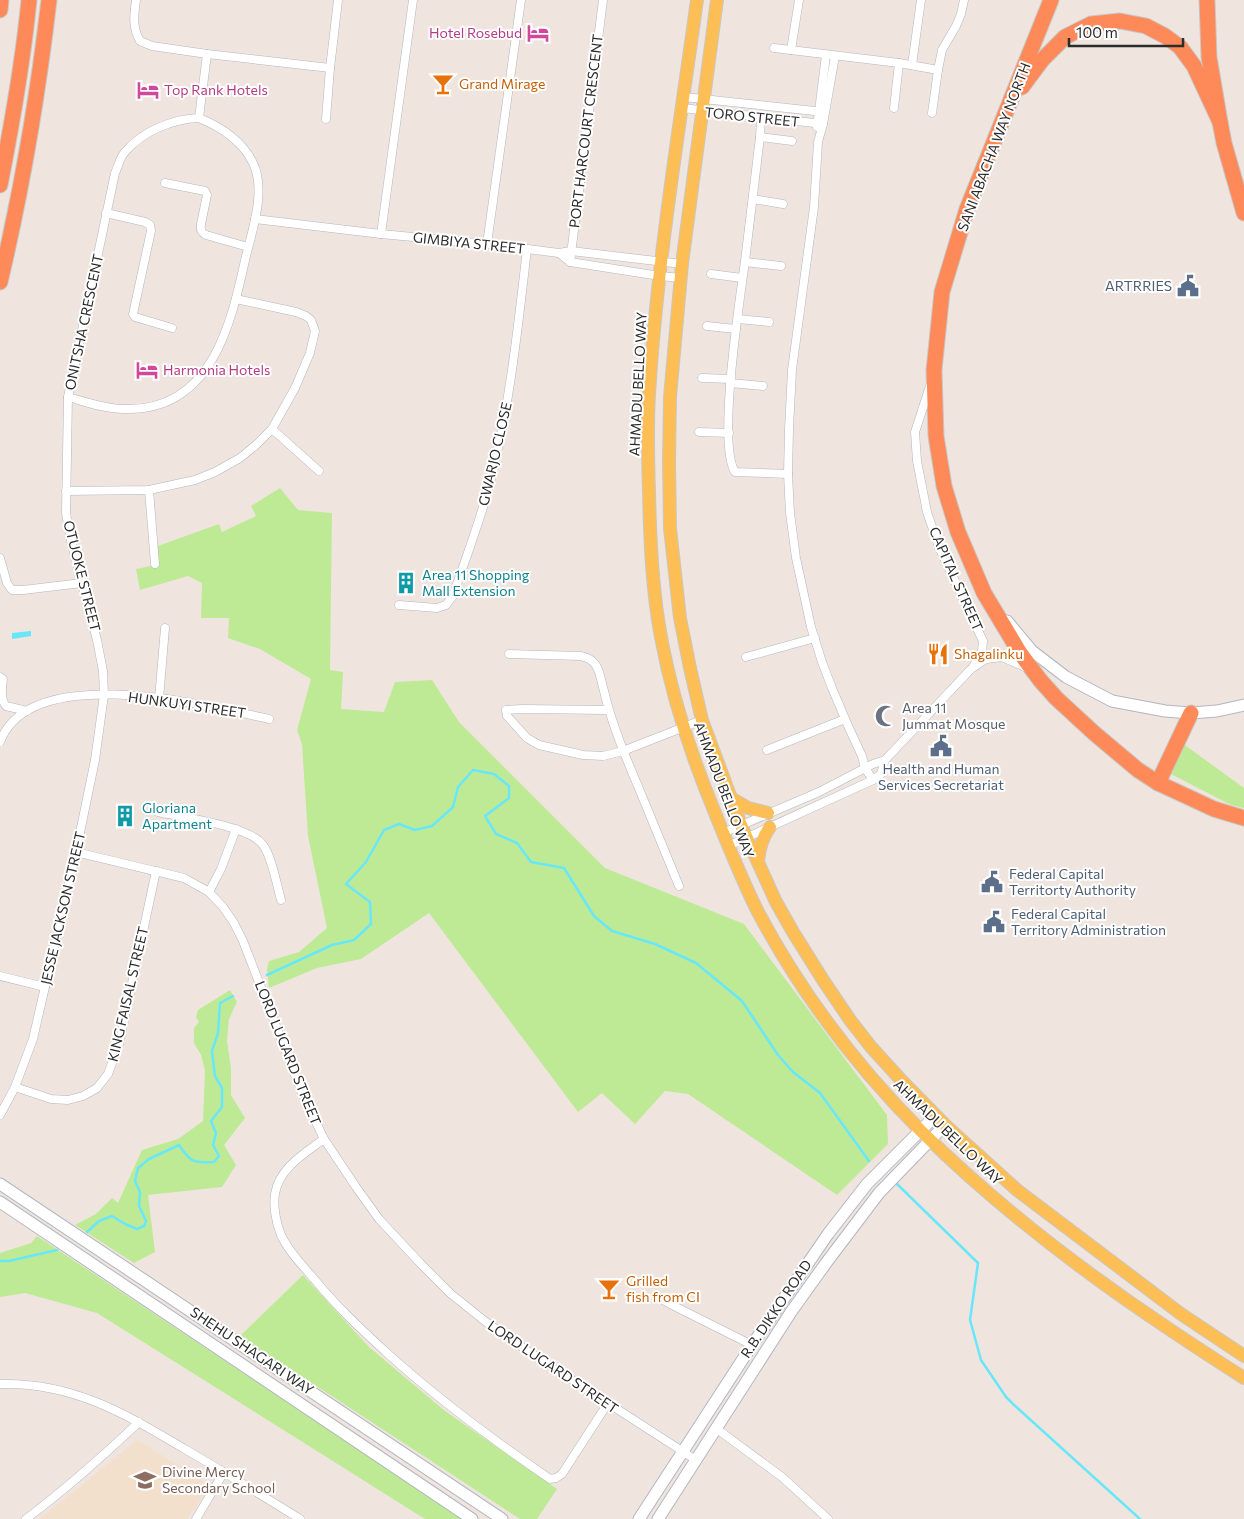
<svg xmlns="http://www.w3.org/2000/svg" width="1244" height="1519" viewBox="0 0 1244 1519" font-family="Commissioner,sans-serif">
<rect width="100%" height="100%" fill="#efe5de"/>
<!-- education -->
<path fill="#f2e0cc" d="M137,1440L210,1485L187,1519H39L65,1499Z"/>
<!-- green -->
<g fill="#beea96">
<path d="M280,488L298,510L332,513L330,670L343,672L341,709L384,712L395,682L432,680L459,722L605,868L744,924L887,1115L888,1144L837,1195L688,1094L665,1091L635,1124L602,1093L578,1112L429,913L361,959L317,968L269,988L267,969L269,961L299,952L327,928L308,836L302,744L297,730L311,679L260,649L228,638L229,618H201L202,583L188,576L140,590L136,569L151,566L150,549L155,547L219,524L222,532L256,516L251,506Z"/>
<path d="M1182,743L1244,788V808L1231,805L1167,772Z"/>
<path d="M230,990L237,1002L229,1019L227,1040L231,1069V1095L245,1118L224,1145L236,1165L222,1187L148,1195L155,1252L134,1263L75,1225L96,1214L112,1198L118,1203L142,1150L178,1139L203,1121L205,1071L201,1055L194,1043V1028L199,1022L196,1017L198,1010Z"/>
<path d="M37,1236L463,1519H425L97,1313L25,1293L0,1297V1253L31,1243Z"/>
<path d="M303,1275L369,1347L445,1411L557,1489L537,1519H520L240,1336Z"/>
</g>
<!-- water -->
<path fill="#68e7fa" d="M31,631V636L12,639V633Z"/>
<g fill="none" stroke-linecap="round" stroke-linejoin="round">
<!-- stream -->
<g stroke="#68e7fa" stroke-width="2.5">
<path d="M267,975L332,945L354,940L371,924L370,902L346,884L366,862L384,830L399,824L415,830L432,826L453,807L458,787L473,770L494,774L509,786V798L485,816L496,834L517,843L531,862L564,868L594,916L612,931L655,944L696,963L742,1001L778,1055L793,1072L820,1093L869,1161"/>
<path d="M897,1184L978,1263L970,1320L981,1360L1006,1397L1013,1404L1140,1519"/>
<path d="M87,1232L99,1221L112,1216L125,1224L137,1229L144,1226L146,1221L139,1206L140,1192L135,1181L138,1168L149,1159L179,1145C191,1163 194,1163 214,1162L219,1156L213,1145L216,1133L211,1121L222,1107V1088L215,1076L212,1051L218,1033L220,1003L233,996"/>
<path d="M0,1261H9L57,1250"/>
</g>
<!-- street casing -->
<g stroke="#b2b6c1" stroke-width="9">
<g id="street">
<path d="M136,0C134,15 132,27 140,41L152,46L207,54L330,68"/>
<path d="M774,48L899,63L938,70"/>
<path d="M791,50L799,0"/>
<path d="M835,56L823,124L818,142L814,207L792,370L789,429L788,474L790,513L796,558L811,627L822,662L832,688L849,728L862,756L865,768L873,780"/>
<path d="M912,65L921,0"/>
<path d="M684,97L824,112"/>
<path d="M682,108L823,124"/>
<path d="M894,108L899,63"/>
<path d="M932,113L938,70L942,50L956,26L961,14L964,0"/>
<path d="M199,118C221,127 242,140 253,163C266,189 253,229 246,256C231,324 212,412 124,409C105,409 86,402 68,397L115,173C118,167 120,157 125,152C143,131 172,119 199,118Z"/>
<path d="M199,118L207,54"/>
<path d="M761,118L760,137C755,178 750,220 745,261C740,299 717,444 735,472L788,474"/>
<path d="M326,119L330,68L338,0"/>
<path d="M817,127L826,55"/>
<path d="M760,137L792,141"/>
<path d="M165,183L205,191L207,195L201,224C200,230 201,232 206,235L248,247"/>
<path d="M753,199L783,204"/>
<path d="M106,213L145,222L150,225L151,231L133,314L135,317L172,328"/>
<path d="M255,219L381,234L487,244L559,253L571,251L682,264"/>
<path d="M381,234L413,0"/>
<path d="M487,244L521,0"/>
<path d="M559,253L570,262L660,276L681,278"/>
<path d="M570,262L603,0"/>
<path d="M745,262L781,266"/>
<path d="M711,274L742,278"/>
<path d="M738,319L769,322"/>
<path d="M707,326L736,329"/>
<path d="M702,378L731,379"/>
<path d="M730,383L763,386"/>
<path d="M930,386L915,432L917,461L927,512L939,547L983,641L982,651L973,667"/>
<path d="M272,429L319,471"/>
<path d="M699,432L729,433"/>
<path d="M149,490L155,564"/>
<path d="M66,491L149,490L195,480L215,472L240,458L257,444L272,429L295,388L310,353L315,331L311,320L306,316L296,312L236,299"/>
<path d="M0,558L7,583L12,590H23L82,583"/>
<path d="M399,605L437,608L446,605L453,596C466,557 481,519 491,479C510,404 518,326 527,249"/>
<path d="M509,654L581,656C600,660 599,674 604,691C612,725 626,758 640,791C653,823 666,854 679,886"/>
<path d="M746,657L815,638"/>
<path d="M0,677L3,679C2,688 0,699 6,706L27,711"/>
<path d="M159,699L165,628"/>
<path d="M608,710L522,709L506,710L507,716L527,738L539,745L583,755L603,756L623,751L702,720"/>
<path d="M0,742C30,661 207,705 269,719"/>
<path d="M767,750L845,719"/>
<path d="M158,812C182,817 250,826 263,845C272,857 277,886 281,900"/>
<path d="M723,833L819,792L873,764L885,760L971,669L986,659L1002,657L1027,668"/>
<path d="M728,846L873,780L881,774L885,760"/>
<path d="M76,852L184,878L209,892L223,907L234,923L243,941L302,1093L324,1139L356,1187L379,1219L421,1264L451,1294L486,1322L535,1356L696,1460"/>
<path d="M209,892L221,869L236,829"/>
<path d="M0,976L45,987"/>
<path d="M15,1087L51,1099L68,1100L83,1096L97,1088L108,1074L119,1044L156,871"/>
<path d="M0,1115L15,1087L33,1039L76,852L95,760L104,695L103,671L97,640L71,541L66,513L68,397"/>
<path d="M324,1139C305,1153 279,1168 275,1194C273,1206 276,1223 281,1235C289,1252 303,1266 315,1280C337,1307 362,1330 387,1353C438,1399 493,1440 550,1479L556,1478L562,1474L608,1403"/>
<path d="M656,1296L672,1305L752,1345"/>
<path d="M0,1384C72,1382 124,1413 183,1448C223,1471 261,1495 300,1519"/>
<path d="M717,1429L782,1477L828,1519"/>
<path d="M26,1519C66,1489 103,1456 139,1422"/>
<path d="M196,1519L224,1472"/>
</g>
</g>
<!-- secondary casing -->
<g stroke="#b2b6c1" stroke-width="13">
<g id="secondary">
<path d="M1007,621L1032,651L1066,677L1112,701L1165,711L1191,713L1217,711L1244,705"/>
<path d="M0,1184L502,1519"/>
<path d="M0,1202L472,1519"/>
<path d="M639,1519L752,1345L828,1234L867,1184L936,1115"/>
<path d="M658,1519L791,1312L826,1263L879,1193L945,1125"/>
</g>
</g>
<!-- primary casing -->
<g stroke="#c8c8c8" stroke-width="14">
<g id="primary">
<path d="M697,0C679,131 657,262 649,395C647,427 648,460 649,492C650,540 652,590 661,637C672,697 690,752 713,808C727,843 741,878 758,912C801,993 857,1067 922,1132C997,1206 1082,1271 1169,1329C1194,1346 1219,1362 1244,1378"/>
<path d="M717,0L682,264L670,397L669,461L670,528L680,618L690,668L702,720L741,825L776,902L793,932L823,980L850,1020L871,1047L902,1081L945,1125L1017,1190L1181,1314L1244,1356"/>
<path d="M731,798L748,808L768,813"/>
<path d="M758,862C759,849 762,838 770,827"/>
</g>
</g>
<!-- highway casing -->
<g stroke="#c8c8c8" stroke-width="17">
<g id="highway">
<path d="M1051,0L967,209L942,292L934,370L936,436L944,486L958,532L984,593L1020,653L1040,680L1056,698L1094,733L1138,770L1158,783L1214,809L1244,818"/>
<path d="M1207,0L1209,57L1220,122L1224,143L1244,213"/>
<path d="M0,10L1,0"/>
<path d="M1022,87L1042,60L1065,37L1091,24L1120,21L1146,26L1165,36L1180,47L1194,66L1220,122"/>
<path d="M0,185C12,124 23,62 29,0"/>
<path d="M0,282C22,189 38,95 49,0"/>
<path d="M1158,783L1191,713"/>
</g>
</g>
<!-- street -->
<use href="#street" stroke="#fff" stroke-width="8"/>
<!-- secondary -->
<use href="#secondary" stroke="#fff" stroke-width="11"/>
<!-- primary -->
<use href="#primary" stroke="#fdbf55" stroke-width="12"/>
<!-- highway -->
<use href="#highway" stroke="#ff8a59" stroke-width="15"/>
</g>
<!-- icons -->
<defs>
<g id="hotel-bare" transform="scale(1.725)"><path d="M-6-4.5h1.5V1H6V5H4.5V3h-9V5H-6ZM-4 0a1.8 1.8 0 1 1 3.6 0ZM.5 0V-2.5h3Q6-2.5 6 0Z" fill="#d1479c" stroke="#fff" stroke-width="2.5" paint-order="stroke"/></g>
<g id="bar-bare" transform="scale(1.725)"><path d="M-6-5H6L.8 .8V4.5H3.5V6h-7V4.5H-.8V.8Z" fill="#e8710a" stroke="#fff" stroke-width="2.5" paint-order="stroke"/></g>
<g id="civic-bare" transform="scale(1.725)"><path d="M-.6-6.5H3V-4.5H.6V-3L4-1V1h2V6H-6V1h2V-1L-.6-3ZM-1.2 2.5V6h2.4V2.5Z" fill="#5c6f8a" stroke="#fff" stroke-width="2.5" paint-order="stroke"/></g>
<g id="building-bare" transform="scale(1.725)"><path d="M-4-6H4V6H1V3H-1V6H-4ZM-2.5-4.3h1.7v1.8h-1.7ZM.8-4.3h1.7v1.8H.8ZM-2.5-1h1.7V.8h-1.7ZM.8-1h1.7V.8H.8Z" fill="#0f9aa8" stroke="#fff" stroke-width="2.5" paint-order="stroke"/></g>
<g id="restaurant-bare" transform="scale(1.725)"><path d="M-5-6h1v4h1v-4h1v4h1v-4h1v5L-1.5 .5V6h-2V.5L-5-1ZM5-6V6H3V1.5H1.5Q1.5-4 5-6Z" fill="#e8710a" stroke="#fff" stroke-width="2.5" paint-order="stroke"/></g>
<g id="mosque-bare" transform="scale(1.725)"><path d="M3.5-4.9A6 6 0 1 0 3.5 4.9A5 5 0 1 1 3.5-4.9Z" fill="#6b7280" stroke="#fff" stroke-width="2.5" paint-order="stroke"/></g>
<g id="school-bare" transform="scale(1.725)"><path d="M0-5L7-2L0 1L-7-2ZM-4 1L0 2.5L4 1V4Q0 6-4 4Z" fill="#8d6e63" stroke="#fff" stroke-width="2.5" paint-order="stroke"/></g>
</defs>
<g fill-rule="evenodd">
<use href="#hotel-bare" x="538" y="33"/>
<use href="#bar-bare" x="443" y="84"/>
<use href="#hotel-bare" x="148" y="90"/>
<use href="#civic-bare" x="1188" y="286"/>
<use href="#hotel-bare" x="147" y="370"/>
<use href="#building-bare" x="406" y="583"/>
<use href="#restaurant-bare" x="938" y="654"/>
<use href="#mosque-bare" x="886" y="716"/>
<use href="#civic-bare" x="941" y="746"/>
<use href="#building-bare" x="125" y="816"/>
<use href="#civic-bare" x="992" y="882"/>
<use href="#civic-bare" x="994" y="922"/>
<use href="#bar-bare" x="609" y="1289"/>
<use href="#school-bare" x="145" y="1480"/>
</g>
<g text-anchor="middle" stroke-width="4" stroke-linejoin="round" paint-order="stroke">
<!-- hotel labels -->
<g font-size="14" fill="#b23c85" stroke="#fff" text-anchor="start">
<text x="522" y="38" text-anchor="end">Hotel Rosebud</text>
<text x="164" y="95">Top Rank Hotels</text>
<text x="163" y="375">Harmonia Hotels</text>
</g>
<!-- food labels -->
<g font-size="14" fill="#c56008" stroke="#fff" text-anchor="start">
<text x="459" y="89">Grand Mirage</text>
<text x="954" y="659">Shagalinku</text>
<text x="626" y="1286">Grilled<tspan x="626" dy="16">fish from CI</tspan></text>
</g>
<!-- street labels -->
<g font-size="14" fill="#2c2c2c" stroke="#fff">
<text transform="translate(752 117) rotate(6)" y="5">TORO STREET</text>
<text transform="translate(586 131) rotate(-83)" y="5">PORT HARCOURT CRESCENT</text>
<text transform="translate(994 147) rotate(-69)" y="5">SANI ABACHA WAY NORTH</text>
<text transform="translate(469 243) rotate(6)" y="5">GIMBIYA STREET</text>
<text transform="translate(84 322) rotate(-78)" y="5">ONITSHA CRESCENT</text>
<text transform="translate(638 384) rotate(-87)" y="5">AHMADU BELLO WAY</text>
<text transform="translate(495 454) rotate(-77)" y="5">GWARJO CLOSE</text>
<text transform="translate(82 576) rotate(76)" y="5">OTUOKE STREET</text>
<text transform="translate(956 579) rotate(66)" y="5">CAPITAL STREET</text>
<text transform="translate(187 705) rotate(8)" y="5">HUNKUYI STREET</text>
<text transform="translate(724 790) rotate(69)" y="5">AHMADU BELLO WAY</text>
<text transform="translate(63 908) rotate(-77)" y="5">JESSE JACKSON STREET</text>
<text transform="translate(128 994) rotate(-77)" y="5">KING FAISAL STREET</text>
<text transform="translate(288 1053) rotate(68)" y="5">LORD LUGARD STREET</text>
<text transform="translate(948 1132) rotate(44)" y="5">AHMADU BELLO WAY</text>
<text transform="translate(776 1309) rotate(-56)" y="5">R.B. DIKKO ROAD</text>
<text transform="translate(252 1351) rotate(34)" y="5">SHEHU SHAGARI WAY</text>
<text transform="translate(553 1367) rotate(34)" y="5">LORD LUGARD STREET</text>
</g>
<!-- service labels -->
<g font-size="14" fill="#4e5e75" stroke="#fff" text-anchor="start">
<text x="1172" y="291" text-anchor="end">ARTRRIES</text>
<text x="941" y="774" text-anchor="middle">Health and Human<tspan x="941" dy="16">Services Secretariat</tspan></text>
<text x="1009" y="879">Federal Capital<tspan x="1009" dy="16">Territorty Authority</tspan></text>
<text x="1011" y="919">Federal Capital<tspan x="1011" dy="16">Territory Administration</tspan></text>
</g>
<!-- culture labels -->
<g font-size="14" fill="#0d838f" stroke="#fff" text-anchor="start">
<text x="422" y="580">Area 11 Shopping<tspan x="422" dy="16">Mall Extension</tspan></text>
<text x="142" y="813">Gloriana<tspan x="142" dy="16">Apartment</tspan></text>
</g>
<!-- worship labels -->
<g font-size="14" fill="#5b616d" stroke="#fff" text-anchor="start">
<text x="902" y="713">Area 11<tspan x="902" dy="16">Jummat Mosque</tspan></text>
</g>
<!-- education labels -->
<g font-size="14" fill="#785e54" stroke="#fff" text-anchor="start">
<text x="162" y="1477">Divine Mercy<tspan x="162" dy="16">Secondary School</tspan></text>
</g>
</g>
<!-- scale -->
<path d="M1069 38v8h114v-8" fill="none" stroke="#2c2c2c" stroke-width="2.5"/>
<text x="1076" y="38" font-size="15" fill="#2c2c2c" stroke="#ffffff" stroke-width="4" paint-order="stroke">100 m</text>
</svg>
